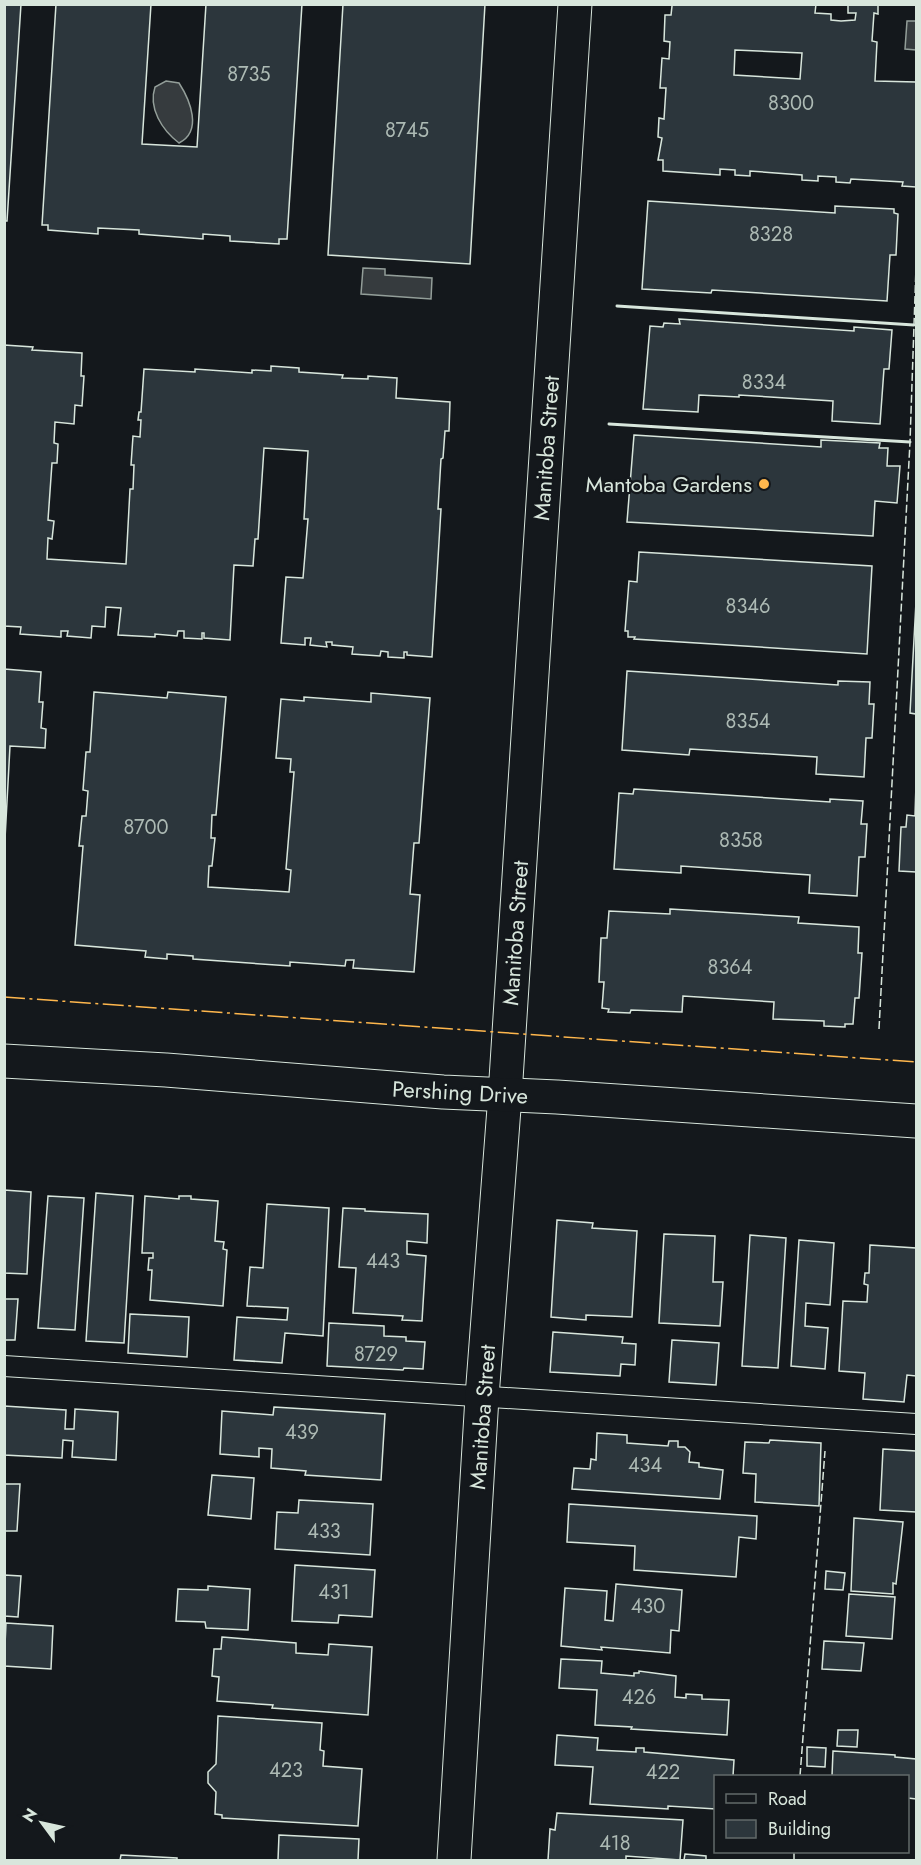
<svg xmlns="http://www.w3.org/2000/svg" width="921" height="1865" viewBox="0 0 921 1865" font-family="Jost,sans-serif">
<rect width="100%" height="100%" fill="#14181c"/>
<!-- water -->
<g fill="#363b3e" stroke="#939e99" stroke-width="1.5">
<path d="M907,21H916V50L905,49Z"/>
<path d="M166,81L179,83C190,100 203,131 179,143C162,130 148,108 155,87Z"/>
<path d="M363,268L385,269V275L432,278L431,299L361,294Z"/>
</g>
<!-- building -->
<g fill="#2c363c" stroke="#d8e6dc" stroke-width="1.5" fill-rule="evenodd">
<path d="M4,4H21L7,221H4Z"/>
<path d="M56,4H151L142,144L197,147L206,4H302L287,239H279V244L230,241V236L203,234V239L139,234V230L98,228V234L48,230V225H42Z"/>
<path d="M343,4H485L470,264L328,255Z"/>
<path d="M669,4H816L815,13L831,14V20L841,21L855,20L856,13H848V4H878V14L874,13L872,41L877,42L875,81L916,82V187L902,186L903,182L851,179L850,183L836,182V177L818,176V181L802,180V175L750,171V176L735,175V170L720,169V175L663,171V160H658L662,138L658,137L659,118L664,119L666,88H660L662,58L669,59L670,42L664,41L665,15H671L672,6ZM735,50L802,53L800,79L734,75Z"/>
<path d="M648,201L835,213V206L894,209V213L898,214L896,255H890L887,301L712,290L711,293L642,289Z"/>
<path d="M679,319L854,331V327L892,330L889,369H884L880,424L832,421L833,401L739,395V397L699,395L698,412L643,409L650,326L663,327L664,323L680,324Z"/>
<path d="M4,345L33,347L32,350L82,353L81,376H84L82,406L75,405L74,424L55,422L54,443L58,444L57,463H52L48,520L54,521L52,539L48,538L47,559L126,564L130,489H133L134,465H131L133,436L140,437L141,420H138L139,412H141L144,369L195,372V369L252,373V370L271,371V366L299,368V372L343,375L342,378L368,379V376L397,378L396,398L450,402L449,431H445L443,458L441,459L438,509H441L432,657L407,655V652H404V658L388,657V652L381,651L380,656L352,654L353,647L332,645V642H326L327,647L310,645L311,638H305V645L281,643L286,577L303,578L308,519H304L308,451L264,448L258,539H255L253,566L234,565L230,640L204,638V633H202V639L184,638V631H178L177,636L155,634V637L118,635L121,608L106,607L105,627L92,626L91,638L67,636L68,631H61V637L20,634L21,627L4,626Z"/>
<path d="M634,435L821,447V440L880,443L879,448H888L887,466H900L897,503L875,501L873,536L627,522Z"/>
<path d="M639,552L872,566L867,654L634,639L635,637H628V631H625L629,581L637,582Z"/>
<path d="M916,602V714L910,713Z"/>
<path d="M4,669L41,672L39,702H43L41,728L46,729L45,748L10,746L5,839Z"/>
<path d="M627,671L838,685V681L870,682L869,704H874L872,738H866L864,777L816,774L817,757L690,749L689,755L622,750Z"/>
<path d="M94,692L167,698L168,692L226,697L216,815H212L211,838H215L212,866H209L208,887L289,892L291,870L286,869L294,772H290L291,759L276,758L281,699L304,701V697L371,702V693L430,698L419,843H414L410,894L420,895L414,972L353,968L354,960H346L345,966L290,962V966L193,959V956L167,954V959L145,957L146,951L75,945L83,846H79L82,816H86L88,791L83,790L86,752H90Z"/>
<path d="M916,784V872L899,871L901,827H906L907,815L915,816Z"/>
<path d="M634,789L830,802V799L863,801L861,824H867L865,857H859L857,896L809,893L810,875L681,866V873L614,869L619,793L633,794Z"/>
<path d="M670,909L799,917L798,923L859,927L858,953H862L859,998H855L853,1024H845V1027L824,1026V1021L773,1019L774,1002L683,996L682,1012L631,1010L630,1013L608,1012L609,1009L602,1008L604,982H599L601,938H607L609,911L670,914Z"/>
<path d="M4,1190L31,1192L27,1274L4,1273Z"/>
<path d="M96,1193L133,1196L124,1343L86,1341Z"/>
<path d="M48,1196L84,1198L75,1330L38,1328Z"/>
<path d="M145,1196L179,1199V1196H191V1199L218,1201L215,1241L224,1242L223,1249L227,1250L223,1306L150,1300L152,1270H148L149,1258H153V1253H142Z"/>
<path d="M267,1204L329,1208L323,1336L285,1333L282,1363L234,1360L237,1317L287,1320L288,1308L247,1306L250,1267L263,1268Z"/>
<path d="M343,1208L365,1209V1211L428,1214L427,1243L407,1241V1254L426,1256L422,1321L402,1320L403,1316L353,1313L356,1268L339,1267Z"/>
<path d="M557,1220L593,1223L592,1228L637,1231L632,1317L586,1315V1320L551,1317Z"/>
<path d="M664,1234L715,1236L713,1282H723L720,1326L659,1323Z"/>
<path d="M750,1235L786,1238L778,1368L742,1366Z"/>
<path d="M799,1240L834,1243L830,1305L806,1303L805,1326L828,1328L825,1369L791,1366Z"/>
<path d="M870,1245L916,1248V1376L907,1375L904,1402L863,1399L865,1373L839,1371L843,1301L867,1302L868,1285L864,1284L865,1273H869Z"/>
<path d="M4,1299H18L15,1340H4Z"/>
<path d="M130,1314L189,1317L187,1357L128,1353Z"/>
<path d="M329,1323L384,1326V1336L406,1337V1341L425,1342L423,1369L404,1368L403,1370L327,1366Z"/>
<path d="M553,1332L623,1337L622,1343L636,1344L635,1365L621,1364L620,1376L550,1372Z"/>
<path d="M672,1340L719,1343L716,1385L669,1382Z"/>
<path d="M4,1406L66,1410L65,1429H74L75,1409L118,1412L116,1460L72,1457L73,1441L63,1440L62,1458L4,1455Z"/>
<path d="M274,1407L385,1414L381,1480L305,1475L306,1471L271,1468L272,1449L259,1448V1457L220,1454L222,1411L273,1415Z"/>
<path d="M597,1433L627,1435V1443L668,1446L669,1441H678V1447H685L690,1452L689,1462L699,1463V1467L723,1470L720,1499L572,1489L574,1468L590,1469L591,1459L596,1460Z"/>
<path d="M770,1440L821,1443L819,1506L755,1502L756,1474L743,1473L745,1442L769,1443Z"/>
<path d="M883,1449L916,1451V1512L880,1510Z"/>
<path d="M212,1475L254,1478L251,1519L208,1515Z"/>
<path d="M4,1484H20L17,1531H4Z"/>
<path d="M299,1500L373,1504L370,1555L275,1549L277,1512L298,1513Z"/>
<path d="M569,1504L757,1516L756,1539L739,1537L736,1577L634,1570L635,1546L567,1542Z"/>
<path d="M854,1518L903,1522L896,1584L893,1583V1594L851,1591Z"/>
<path d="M295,1565L375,1570L372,1617L339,1615L338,1623L292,1621Z"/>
<path d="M826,1571L845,1573L843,1590L825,1589Z"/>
<path d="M4,1575L21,1576L18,1617L4,1616Z"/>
<path d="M616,1584L682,1590L679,1631L671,1630L670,1653L601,1647L602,1650L561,1646L565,1588L607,1591L605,1620L613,1621Z"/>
<path d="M208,1586L250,1589L248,1630L206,1628L205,1622L176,1621L178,1589L208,1590Z"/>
<path d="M849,1594L895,1597L892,1639L846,1636Z"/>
<path d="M6,1623L53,1626L51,1669L4,1666Z"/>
<path d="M222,1637L296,1643V1653L328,1655L329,1644L372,1647L368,1715L272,1708L273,1705L217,1701L219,1677L212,1676L214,1649H221Z"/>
<path d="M824,1641L864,1643L861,1671L822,1669Z"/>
<path d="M561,1659L602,1661L601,1673L634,1676V1673H639V1671L676,1676L675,1697L686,1698V1694L702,1695V1699L729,1700L727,1735L631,1729L632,1727L595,1725L597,1690L559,1688Z"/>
<path d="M218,1716L322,1723L320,1750L324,1751L323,1766L362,1769L358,1826L222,1818V1815L215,1814L216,1792L208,1783V1772L216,1764Z"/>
<path d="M838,1730H858L857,1747L837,1746Z"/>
<path d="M557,1735L598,1738L597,1750L636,1752V1748H644V1752L734,1760L733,1776H716V1809L668,1806V1809L590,1804L593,1767L555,1765Z"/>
<path d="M807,1747L826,1748L825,1767L807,1766Z"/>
<path d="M833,1751L895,1755V1757L916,1759V1799L908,1798V1776H832Z"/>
<path d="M557,1813L683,1820L680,1860L626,1856V1860H548L550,1829L555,1830Z"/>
<path d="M279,1835L359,1839L358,1860H278Z"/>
<path d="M685,1854L706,1856V1860H684Z"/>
<path d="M121,1855L177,1858V1860H120Z"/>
</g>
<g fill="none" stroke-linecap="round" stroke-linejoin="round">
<!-- lane casing -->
<g stroke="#d8e6dc" stroke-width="22">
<path id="lane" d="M4,1366L916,1424"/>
</g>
<!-- street casing -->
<g stroke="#d8e6dc" stroke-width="35">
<path id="street" d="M454,1860L482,1397L505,1095L575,4"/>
</g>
<!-- secondary casing -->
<g stroke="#d8e6dc" stroke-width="35">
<path id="secondary" d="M4,1061L166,1070L443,1092L557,1097L916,1121"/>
</g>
<!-- lane -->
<use href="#lane" stroke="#14181c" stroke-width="20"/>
<!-- street -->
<use href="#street" stroke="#14181c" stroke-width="33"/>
<!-- secondary -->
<use href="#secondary" stroke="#14181c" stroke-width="33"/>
<!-- fence -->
<g stroke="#d8e6dc" stroke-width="1.5" stroke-dasharray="8 3" stroke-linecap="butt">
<path d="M879,1029L910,442L916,267"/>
<path d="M800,1776L825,1451"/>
<path d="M794,1860V1852"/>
</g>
<!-- wall -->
<g stroke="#d8e6dc" stroke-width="3">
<path d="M617,306L914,325"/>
<path d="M609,424L910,442"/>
</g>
<!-- power -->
<path stroke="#ffb74d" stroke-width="1.5" stroke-dasharray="21 4.5 3 4.5" stroke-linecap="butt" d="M4,997L916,1062"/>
</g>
<!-- markers -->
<circle fill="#ffb74d" stroke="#14181c" stroke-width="2" cx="764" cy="484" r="6"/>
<g text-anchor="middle" stroke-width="4.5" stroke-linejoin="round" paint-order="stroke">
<!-- number labels -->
<g font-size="20" fill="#adbab4">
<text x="249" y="81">8735</text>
<text x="791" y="110">8300</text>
<text x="407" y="137">8745</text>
<text x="771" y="241">8328</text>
<text x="764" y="389">8334</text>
<text x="748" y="613">8346</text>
<text x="748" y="728">8354</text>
<text x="146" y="834">8700</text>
<text x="741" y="847">8358</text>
<text x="730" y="974">8364</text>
<text x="383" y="1268">443</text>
<text x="376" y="1361">8729</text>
<text x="302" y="1439">439</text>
<text x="645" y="1472">434</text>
<text x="324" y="1538">433</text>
<text x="334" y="1599">431</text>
<text x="648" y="1613">430</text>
<text x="639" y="1704">426</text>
<text x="286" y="1777">423</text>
<text x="663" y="1779">422</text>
<text x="615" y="1850">418</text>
</g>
<!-- street labels -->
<g font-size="22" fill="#d8e6dc" stroke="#14181c">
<text transform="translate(546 448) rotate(-86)" y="8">Manitoba Street</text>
<text transform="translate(515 933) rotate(-86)" y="8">Manitoba Street</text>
<text transform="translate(460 1092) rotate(3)" y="8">Pershing Drive</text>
<text transform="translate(482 1417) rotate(-86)" y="8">Manitoba Street</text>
</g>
<!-- poi labels -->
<g font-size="22" fill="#d8e6dc" stroke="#14181c" text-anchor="end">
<text x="752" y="492">Mantoba Gardens</text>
</g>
</g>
<!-- border -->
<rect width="921" height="1865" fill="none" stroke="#d8e6dc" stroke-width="12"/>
<!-- legend -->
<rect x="714" y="1775" width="195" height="78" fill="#14181c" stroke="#626a69" stroke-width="1.5"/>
<rect x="726" y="1794" width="30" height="9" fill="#14181c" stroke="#626a69" stroke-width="1.5"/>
<text x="768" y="1805" font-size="18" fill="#d8e6dc">Road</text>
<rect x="726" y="1820" width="30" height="18" fill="#2c363c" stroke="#626a69" stroke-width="1.5"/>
<text x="768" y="1835" font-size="18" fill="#d8e6dc">Building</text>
<!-- north arrow -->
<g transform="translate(42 1823) rotate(303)" stroke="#14181c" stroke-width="4.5" paint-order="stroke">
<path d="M0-4.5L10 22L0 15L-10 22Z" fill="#d8e6dc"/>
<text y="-9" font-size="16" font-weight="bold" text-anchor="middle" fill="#d8e6dc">N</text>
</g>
</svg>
